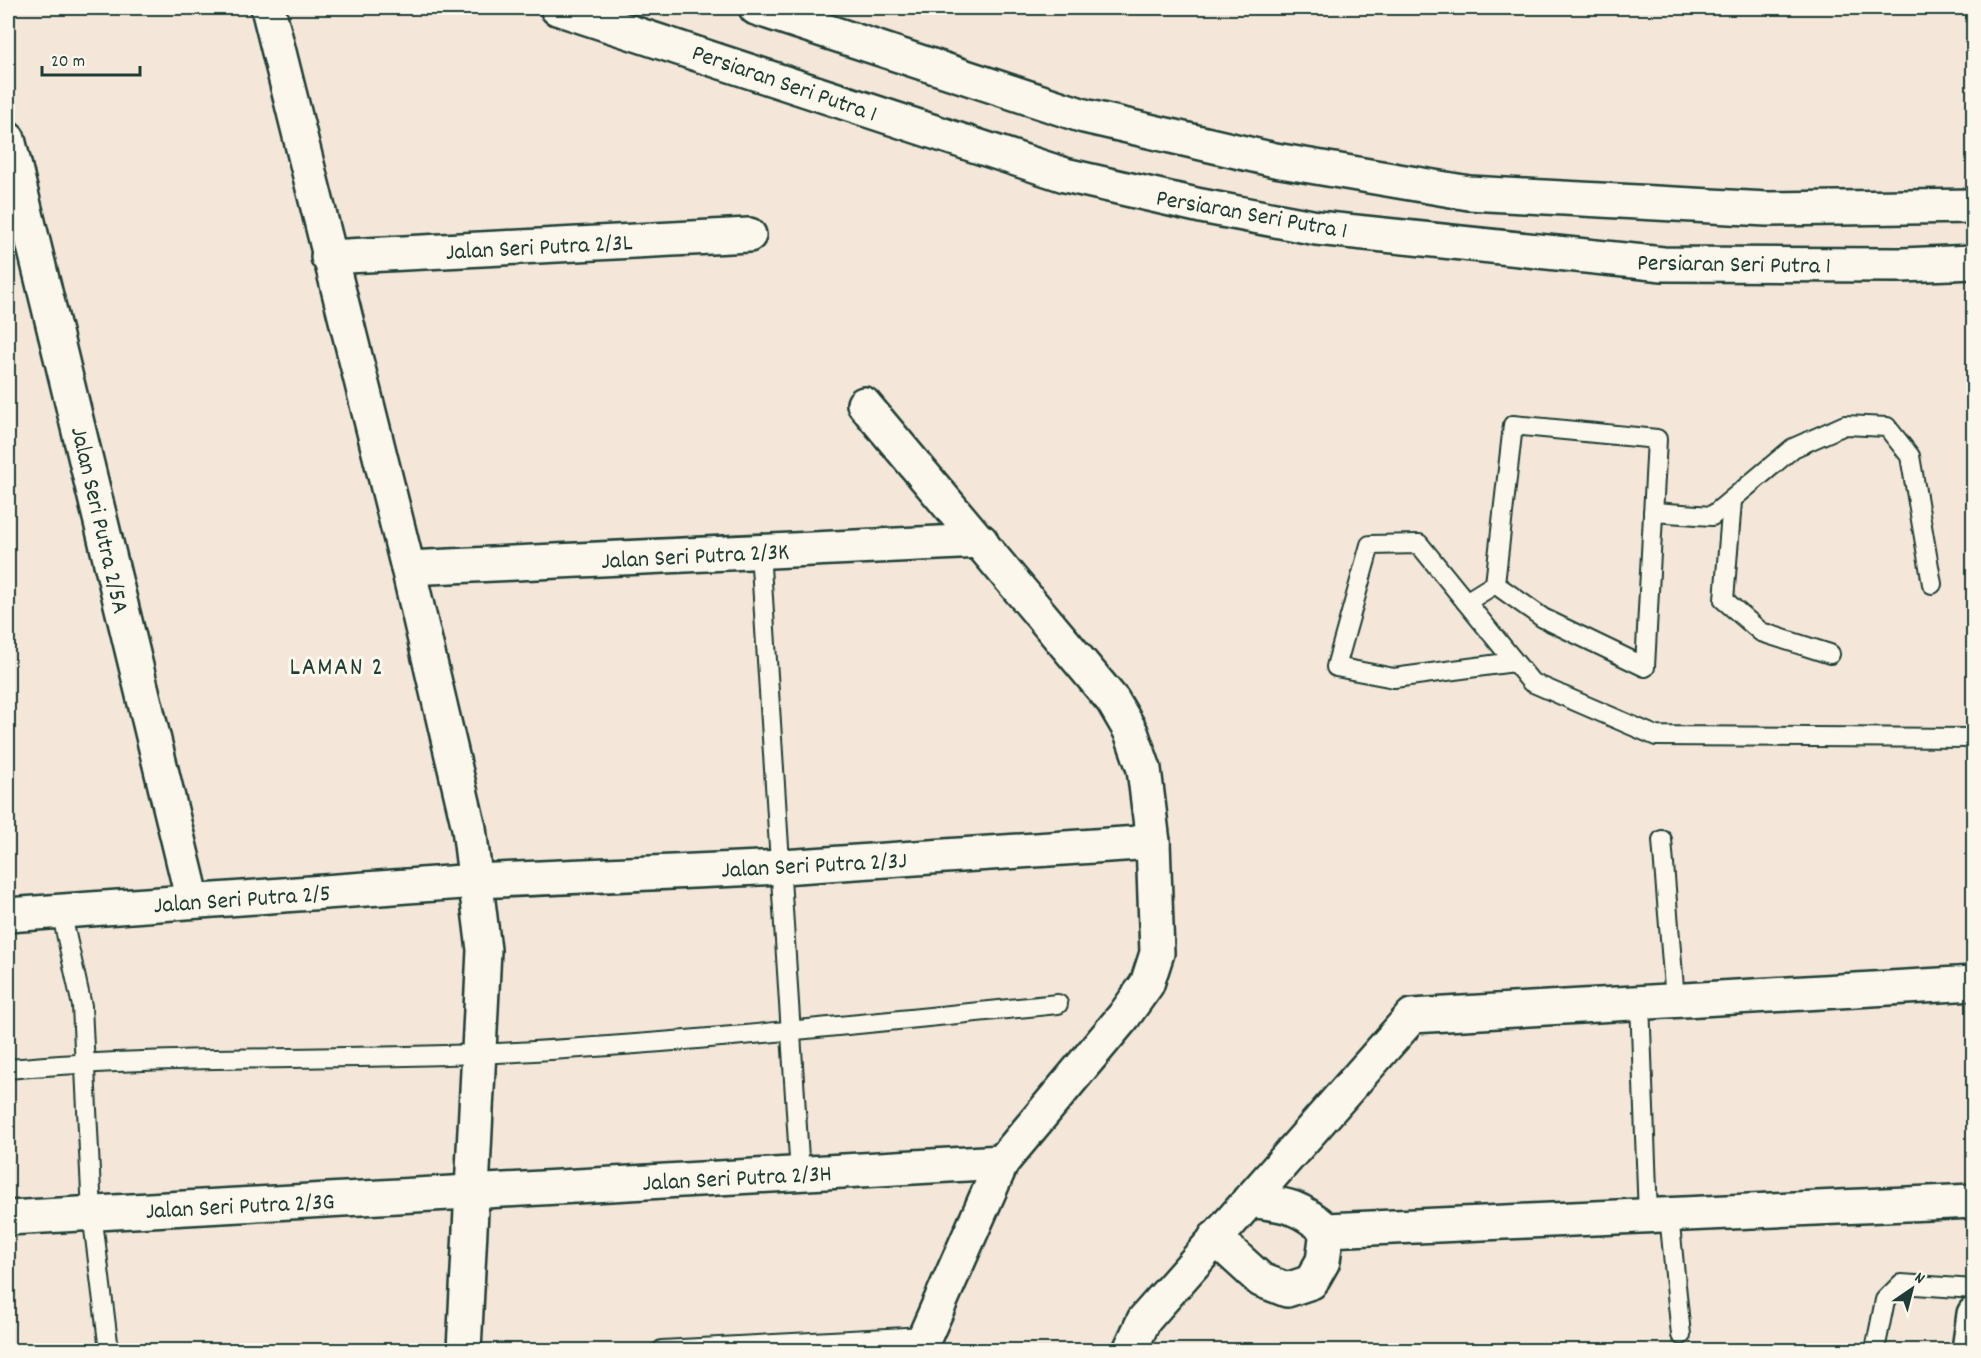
<svg xmlns="http://www.w3.org/2000/svg" width="1981" height="1358" viewBox="0 0 1981 1358" font-family="Dekko,sans-serif">
<rect width="100%" height="100%" fill="#f4e7d9"/>
<filter id="ink" filterUnits="userSpaceOnUse"><feTurbulence type="fractalNoise" baseFrequency=".0167" numOctaves="2"/><feDisplacementMap in="SourceGraphic" scale="12" xChannelSelector="R" yChannelSelector="G"/><feConvolveMatrix kernelMatrix="1 2 1 2 8 2 1 2 1" color-interpolation-filters="sRGB"/></filter>
<g filter="url(#ink)">
<g fill="none" stroke-linecap="round" stroke-linejoin="round">
<!-- lane casing -->
<g stroke="#1f3d34" stroke-width="22">
<g id="lane">
<path d="M1732,501L1724,600L1761,632L1830,654"/>
<path d="M1653,512L1712,516L1793,448L1845,425L1887,427L1910,456L1932,584"/>
<path d="M760,551L800,1174"/>
<path d="M1466,602L1495,584L1543,618L1645,667L1657,439L1513,425L1495,584"/>
<path d="M1514,662L1394,678L1336,667L1370,545L1419,544L1531,682L1656,736L1974,738"/>
<path d="M1662,840L1675,1000"/>
<path d="M61,911L82,1006L92,1213L109,1350"/>
<path d="M1640,1002L1648,1216"/>
<path d="M8,1069C164,1055 321,1060 478,1054C671,1045 866,1023 1058,1004"/>
<path d="M1669,1215L1681,1335"/>
<path d="M662,1350L925,1336"/>
<path d="M1875,1350L1885,1300L1901,1284L1974,1289"/>
</g>
</g>
<!-- street casing -->
<g stroke="#1f3d34" stroke-width="38">
<g id="street">
<path d="M268,8L408,568L469,828L484,950L464,1350"/>
<path d="M8,139C72,393 130,648 193,901"/>
<path d="M328,257L749,235"/>
<path d="M864,404L1113,701L1131,732L1144,769L1153,842L1157,953L1147,984L1124,1016L1002,1162L919,1350"/>
<path d="M408,568L981,541"/>
<path d="M8,915L476,881L782,867L1153,842"/>
<path d="M1249,1200C1287,1205 1297,1205 1327,1230L1974,1201"/>
<path d="M8,1218L1002,1162"/>
<path d="M1215,1238L1261,1280L1287,1290L1311,1282L1323,1261L1327,1230"/>
<path d="M1130,1350L1144,1320L1412,1016L1974,983"/>
<path d="M1969,1350L1974,1314"/>
</g>
</g>
<!-- secondary casing -->
<g stroke="#1f3d34" stroke-width="38">
<g id="secondary">
<path d="M557,8L1065,175L1201,206L1317,228L1663,264L1902,265L1974,262"/>
<path d="M756,8L1084,116L1275,160L1469,193L1767,209L1974,206"/>
</g>
</g>
<!-- lane -->
<use href="#lane" stroke="#fbf7ec" stroke-width="18"/>
<!-- street -->
<use href="#street" stroke="#fbf7ec" stroke-width="33"/>
<!-- secondary -->
<use href="#secondary" stroke="#fbf7ec" stroke-width="33"/>
</g>
</g>
<g text-anchor="middle" stroke-width="6" stroke-linejoin="round" paint-order="stroke">
<!-- street labels -->
<g font-size="24" fill="#1f3d34" stroke="#fbf7ec">
<text transform="translate(785 82) rotate(19)" y="8">Persiaran Seri Putra 1</text>
<text transform="translate(1252 213) rotate(10)" y="8">Persiaran Seri Putra 1</text>
<text transform="translate(539 246) rotate(-3)" y="8">Jalan Seri Putra 2/3L</text>
<text transform="translate(1734 263) rotate(1)" y="8">Persiaran Seri Putra 1</text>
<text transform="translate(101 520) rotate(77)" y="8">Jalan Seri Putra 2/5A</text>
<text transform="translate(695 555) rotate(-3)" y="8">Jalan Seri Putra 2/3K</text>
<text transform="translate(814 864) rotate(-3)" y="8">Jalan Seri Putra 2/3J</text>
<text transform="translate(242 898) rotate(-4)" y="8">Jalan Seri Putra 2/5</text>
<text transform="translate(737 1177) rotate(-3)" y="8">Jalan Seri Putra 2/3H</text>
<text transform="translate(240 1205) rotate(-3)" y="8">Jalan Seri Putra 2/3G</text>
</g>
<!-- neighbourhood labels -->
<g font-size="26" letter-spacing="1.5" fill="#1f3d34" stroke="#fbf7ec">
<text x="337" y="674">LAMAN 2</text>
</g>
</g>
<!-- margin -->
<rect width="1981" height="1358" fill="none" stroke="#fbf7ec" stroke-width="30"/>
<rect x="15" y="15" width="1951" height="1328" fill="none" stroke="#1f3d34" stroke-width="2" filter="url(#ink)"/>
<!-- north arrow -->
<g transform="translate(1912 1289) rotate(35)" stroke="#fbf7ec" stroke-width="4.5" paint-order="stroke">
<path d="M0-4.5L10 22L0 15L-10 22Z" fill="#1f3d34"/>
<text y="-9" font-size="16" font-weight="bold" text-anchor="middle" fill="#1f3d34">N</text>
</g>
<!-- scale -->
<path d="M42 66v9h98v-9" fill="none" stroke="#1f3d34" stroke-width="3"/>
<text x="51" y="66" font-size="18" fill="#1f3d34" stroke="#fbf7ec" stroke-width="4.5" paint-order="stroke">20 m</text>
</svg>
